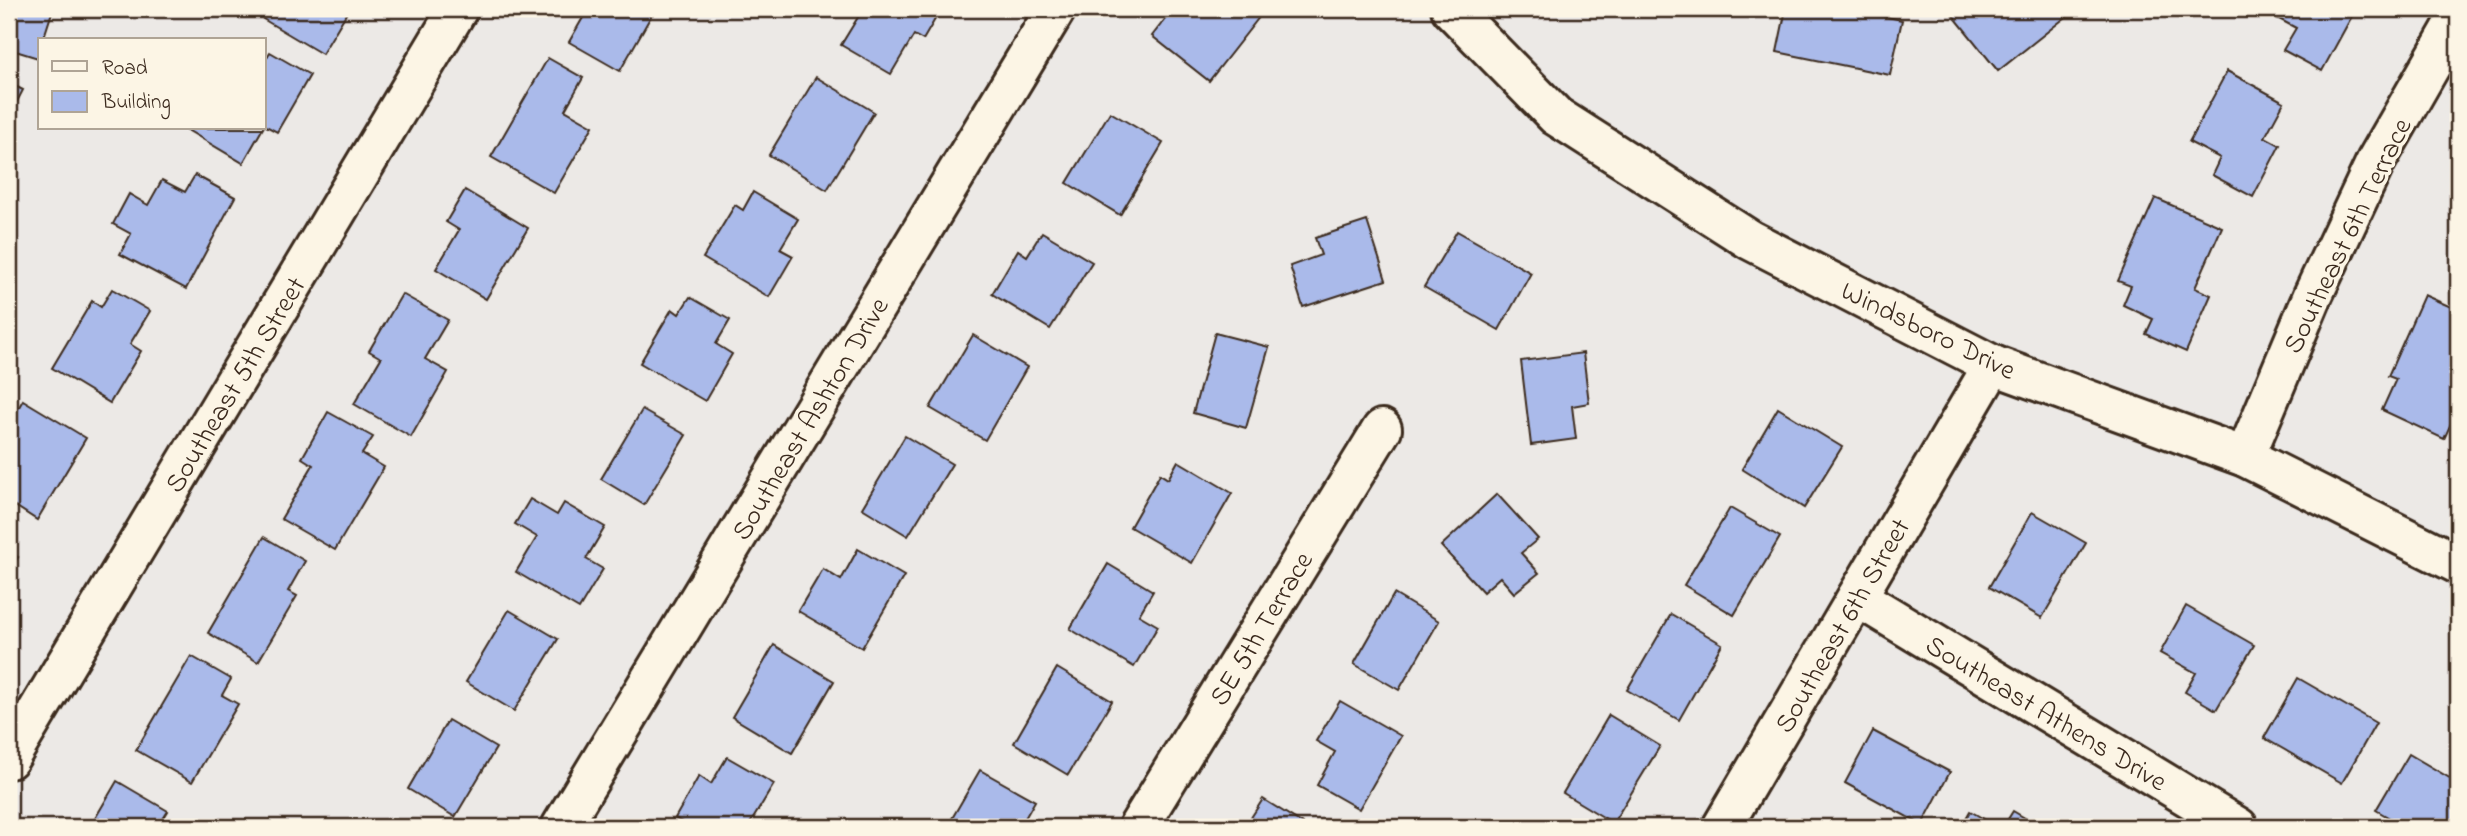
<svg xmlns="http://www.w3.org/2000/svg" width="2467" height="836" viewBox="0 0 2467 836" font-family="'Indie Flower',sans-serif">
<rect width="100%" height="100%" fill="#ece9e6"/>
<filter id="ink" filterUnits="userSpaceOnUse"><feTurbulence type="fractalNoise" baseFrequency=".0143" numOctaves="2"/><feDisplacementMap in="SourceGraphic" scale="14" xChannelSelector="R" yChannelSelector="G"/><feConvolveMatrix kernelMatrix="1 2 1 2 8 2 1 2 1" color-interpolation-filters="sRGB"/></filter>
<g filter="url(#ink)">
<!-- building -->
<g fill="#aabaea" stroke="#3b2a1e" stroke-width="2">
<path d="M9,9H53L43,40H40L38,58L9,49Z"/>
<path d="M269,9H349L322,54L263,19Z"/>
<path d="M588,9H655L620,71L569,42Z"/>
<path d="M863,9H941L923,40L914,35L891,74L841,45Z"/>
<path d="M1173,9H1194L1198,12L1201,9H1251L1260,16L1209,81L1152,36Z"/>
<path d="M1786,9H1848L1902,20L1890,75L1777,52Z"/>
<path d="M1948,9H2076L1998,71Z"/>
<path d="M2260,9H2342V10L2352,16L2322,71L2283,50L2296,28Z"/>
<path d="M270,52L310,75L277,132L264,125V62Z"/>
<path d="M548,58L583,78L565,110L593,126L554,193L491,157Z"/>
<path d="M2227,71L2284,102L2265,137L2280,145L2253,197L2212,175L2220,158L2189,142Z"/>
<path d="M816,77L874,112L827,190L769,155Z"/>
<path d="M9,83L23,90L9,117Z"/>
<path d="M1110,112L1163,143L1120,215L1067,183Z"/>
<path d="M184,128H263L243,163Z"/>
<path d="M195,175L235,197L186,289L120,254L131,234L113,224L129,194L148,205L162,180L185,192Z"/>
<path d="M465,190L528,228L486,299L436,269L459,230L446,222Z"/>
<path d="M753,192L798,219L780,249L793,256L769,297L703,258L735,205L743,210Z"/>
<path d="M2155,198L2222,227L2195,288L2211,295L2186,352L2146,334L2153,319L2123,305L2131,286L2118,281Z"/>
<path d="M1367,221L1386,280L1303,307L1290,266L1321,255L1315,238Z"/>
<path d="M1457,231L1531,273L1499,330L1424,287Z"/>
<path d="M1042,232L1092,262L1050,329L992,294L1018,250L1027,256Z"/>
<path d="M112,289L150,311L130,344L141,351L110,403L52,368L92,301L101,307Z"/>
<path d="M402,294L448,320L425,359L448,372L411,437L354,404L381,358L369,351Z"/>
<path d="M2424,295L2458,310L2452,329L2458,332V408L2444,439L2382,410L2396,379L2388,376Z"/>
<path d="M690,297L730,320L716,344L732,354L705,401L640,363L672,309L679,314Z"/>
<path d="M1215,333L1269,347L1246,428L1193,413Z"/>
<path d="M973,335L1027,367L985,440L930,408Z"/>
<path d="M1583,353L1589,403L1572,406L1576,439L1531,445L1521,361Z"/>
<path d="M23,400L86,438L37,520L9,502V424Z"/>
<path d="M1778,408L1842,447L1804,508L1742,469Z"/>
<path d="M642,410L686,435L644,505L601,479Z"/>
<path d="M328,412L373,437L362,454L384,467L335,550L281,519L313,465L302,458Z"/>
<path d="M905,436L952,464L908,536L862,508Z"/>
<path d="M1178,461L1232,493L1192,563L1130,527L1160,474L1168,479Z"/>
<path d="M1497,494L1538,539L1521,553L1539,573L1514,593L1500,577L1483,592L1441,546Z"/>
<path d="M530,499L557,515L564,503L605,527L586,559L603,569L579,609L516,572L537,537L515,524Z"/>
<path d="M1730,508L1780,537L1734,615L1684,585Z"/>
<path d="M2032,512L2086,543L2042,618L1989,587Z"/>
<path d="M264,537L305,561L288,591L297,596L258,662L208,633Z"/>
<path d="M858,549L904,576L862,648L798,611L823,569L841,580Z"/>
<path d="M9,552L18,557L9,572Z"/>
<path d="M1108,564L1153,591L1139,615L1158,626L1134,667L1070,629Z"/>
<path d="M1394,594L1439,621L1399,690L1354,664Z"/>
<path d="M2186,606L2254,645L2216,710L2185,692L2196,673L2160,653Z"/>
<path d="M509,610L558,639L514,711L466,682Z"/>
<path d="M1671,614L1722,644L1679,720L1627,690Z"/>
<path d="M774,645L834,681L792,753L732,717Z"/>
<path d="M191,656L231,679L222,695L238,704L192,782L136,750Z"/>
<path d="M1057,668L1112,701L1068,775L1014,743Z"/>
<path d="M2298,678L2376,723L2342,783L2264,738Z"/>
<path d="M1340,701L1401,736L1359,809L1317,785L1335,752L1316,741Z"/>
<path d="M1609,715L1660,746L1613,823L1563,793Z"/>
<path d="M448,720L496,748L455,817L408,789Z"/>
<path d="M1873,731L1950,772L1922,825L1845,783Z"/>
<path d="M2409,754L2458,783V827H2405L2376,810Z"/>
<path d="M727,757L774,784L748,827H691L675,818L699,776L711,784Z"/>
<path d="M980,770L1035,801L1020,827H947Z"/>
<path d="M117,781L168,811L158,827H90Z"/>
<path d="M1263,799L1308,827H1245Z"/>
<path d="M1970,811L1998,827H1961Z"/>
<path d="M2013,811L2040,827H2003Z"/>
</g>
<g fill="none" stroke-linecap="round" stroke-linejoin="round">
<!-- minor casing -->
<g stroke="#3b2a1e" stroke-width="44">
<g id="minor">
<path d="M1451,9L1556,116L1750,240L1993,365L2245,457L2458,564"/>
<path d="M2245,457L2313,295L2376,161L2458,18"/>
<path d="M1857,597L2238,827"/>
<path d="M9,759L458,9"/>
<path d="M561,827L1056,9"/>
<path d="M1138,827L1382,429"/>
<path d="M1722,827L1993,365"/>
</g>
</g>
<!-- minor -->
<use href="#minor" stroke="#fcf5e5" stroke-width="38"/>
</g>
</g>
<g text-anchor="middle" stroke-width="7" stroke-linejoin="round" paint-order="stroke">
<!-- street labels -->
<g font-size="28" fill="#3b2a1e" stroke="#fcf5e5">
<text transform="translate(2346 235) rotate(-64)" y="10">Southeast 6th Terrace</text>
<text transform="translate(1929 329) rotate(26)" y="10">Windsboro Drive</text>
<text transform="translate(234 384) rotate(-59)" y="10">Southeast 5th Street</text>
<text transform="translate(809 418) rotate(-59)" y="10">Southeast Ashton Drive</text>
<text transform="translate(1841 625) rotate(-60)" y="10">Southeast 6th Street</text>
<text transform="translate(1260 628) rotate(-59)" y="10">SE 5th Terrace</text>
<text transform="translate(2047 712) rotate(31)" y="10">Southeast Athens Drive</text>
</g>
</g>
<!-- margin -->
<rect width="2467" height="836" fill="none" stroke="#fcf5e5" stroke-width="35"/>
<rect x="18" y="18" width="2432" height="801" fill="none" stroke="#3b2a1e" stroke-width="2.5" filter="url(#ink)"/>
<!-- legend -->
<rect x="38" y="38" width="228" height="91" fill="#fcf5e5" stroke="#afa495" stroke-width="2"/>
<rect x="52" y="61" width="35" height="10" fill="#fcf5e5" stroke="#afa495" stroke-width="2"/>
<text x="102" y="74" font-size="21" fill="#3b2a1e">Road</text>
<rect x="52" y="91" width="35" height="21" fill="#aabaea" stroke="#afa495" stroke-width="2"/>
<text x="102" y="108" font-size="21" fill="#3b2a1e">Building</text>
</svg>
